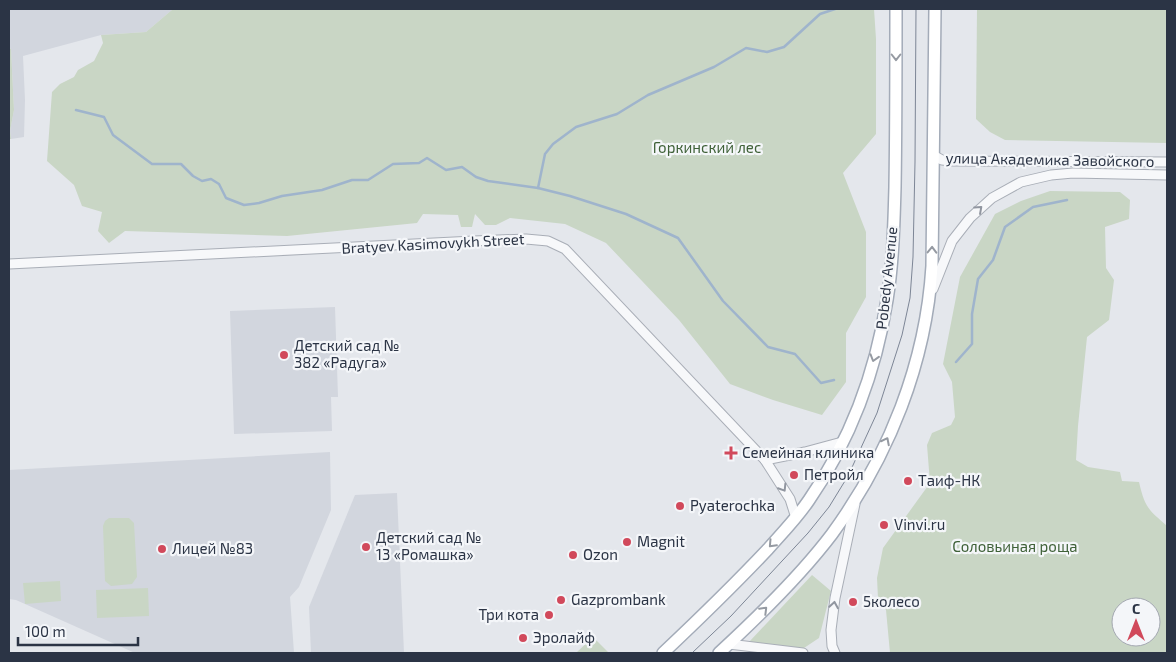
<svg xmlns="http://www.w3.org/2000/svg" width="1176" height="662" viewBox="0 0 1176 662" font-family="'Exo 2',sans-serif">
<rect width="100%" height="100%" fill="#e4e7ec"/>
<!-- built -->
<g fill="#d2d6de">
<path d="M9,9H173L146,32L101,35L23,56L25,100L24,137L11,139L10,131L14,110L11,49L9,48Z"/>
<path d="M335,307L338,397H331L332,431L234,434L230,311Z"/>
<path d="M330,452L331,510L299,587L290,597L294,653H135L16,600L9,599V470Z"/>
<path d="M397,493L404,653H311L309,607L355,495Z"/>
</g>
<!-- green -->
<g fill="#c9d6c5" fill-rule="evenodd">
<path d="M173,9H874L876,39V134L843,173L866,232V297L846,333V382L822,415L773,400L730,384L679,320L606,243L565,224L510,218L496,225H485L475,214L472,227H461L458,215L423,214L417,223L287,236L125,231L109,243L98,231L102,212L82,206L74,185L47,161L52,92L60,84L74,77L78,70L94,61L103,43L101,35L146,32Z"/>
<path d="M977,9H1167V143L1005,140L990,132L976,119Z"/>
<path d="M9,48L11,49L14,110L10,131L11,139H9Z"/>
<path d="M1050,191L1120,192L1130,200L1129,219L1105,227L1106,268L1114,280L1109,320L1087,337L1078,426L1076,460L1088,467L1120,472L1122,481L1139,482C1145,508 1148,509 1167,526V653H890L886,610L878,598L877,578L883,548L930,483L927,445L932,433L951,425L955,417L952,382L943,364L960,277L995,214L1021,201ZM1121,607H1151V637H1121Z"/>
<path d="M109,518H129L134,523L137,577L132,584L111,586L105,581L103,526L105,521Z"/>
<path d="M812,575L831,591L819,638L804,648L749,642Z"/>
<path d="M60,581L61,601L25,604L23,583Z"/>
<path d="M148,588L149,616L97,618L96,590Z"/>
<path d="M593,637L609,653H576Z"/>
</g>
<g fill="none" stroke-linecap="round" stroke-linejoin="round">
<!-- stream -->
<g stroke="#9fb4cc" stroke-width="2.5">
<path d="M76,110L104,117L113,135L152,164H181L193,176L202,181L211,179L219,184L226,198L244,205L259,203L282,196L322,190L352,180H368L393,164L419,163L427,158L446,170L462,167L476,177L488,181L538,188L570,196L626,214L678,238L723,301L768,347L795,354L821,383L834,380"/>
<path d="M538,188L545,154L553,144L576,127L617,114L648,95L714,67L746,48L767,52L784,47L820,14L835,9"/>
<path d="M956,362L972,344V314L978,279L993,260L1005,227L1033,207L1067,200"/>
</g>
<!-- tertiary casing -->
<g stroke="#a9aeb7" stroke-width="11">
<g id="tertiary">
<path d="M933,155L942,160L950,161L1167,162"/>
<path d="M9,264L474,241L526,239L548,241L565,249L765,460L790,499L796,518"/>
<path d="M933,289L952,241L970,218L992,198L1021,182L1051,175L1073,173L1167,175"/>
<path d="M765,460L805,452L842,442"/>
<path d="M729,644L803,653"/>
<path d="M835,653L832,646L831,630L835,598L855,504"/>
</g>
</g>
<!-- primary casing -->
<g stroke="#a3abb8" stroke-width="14">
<g id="primary">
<path d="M663,653C699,619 734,585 768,549C782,533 797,518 809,500C850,441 876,371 887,300C893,263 894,224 895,187C896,127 896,68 896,9"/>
<path d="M719,653C757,618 801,575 832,534C889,456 926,363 932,266L935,9"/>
</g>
</g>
<!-- tertiary -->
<use href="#tertiary" stroke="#f7f8fa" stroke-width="9"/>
<!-- primary -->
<use href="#primary" stroke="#fff" stroke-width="11"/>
<!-- tram -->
<path stroke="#7d8696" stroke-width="1" d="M692,653L731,616L808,533L829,507L848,476L877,413L902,335L910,298L913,257L915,162L916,9"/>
</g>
<!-- one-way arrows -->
<defs><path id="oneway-chevron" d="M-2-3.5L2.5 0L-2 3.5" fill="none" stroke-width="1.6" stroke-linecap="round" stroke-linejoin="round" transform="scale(1.25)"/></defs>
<g stroke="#959aa2">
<use href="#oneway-chevron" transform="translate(896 57) rotate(90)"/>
<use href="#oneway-chevron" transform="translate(932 250) rotate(-89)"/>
<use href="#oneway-chevron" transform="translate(874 358) rotate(107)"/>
<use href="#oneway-chevron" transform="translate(886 441) rotate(-63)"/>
<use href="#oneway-chevron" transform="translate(772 544) rotate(133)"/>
<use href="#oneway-chevron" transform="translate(764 610) rotate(-45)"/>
</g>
<g stroke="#9196a0">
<use href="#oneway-chevron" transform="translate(979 209) rotate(-42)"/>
<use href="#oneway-chevron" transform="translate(783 488) rotate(58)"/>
<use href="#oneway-chevron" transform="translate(834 605) rotate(-81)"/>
</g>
<!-- markers -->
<g fill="#d1495b" stroke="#f4f6f9" stroke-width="2">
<circle cx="284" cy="355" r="5"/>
<path d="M728.5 445.5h5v5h5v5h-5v5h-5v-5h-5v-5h5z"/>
<circle cx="794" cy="475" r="5"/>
<circle cx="908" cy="481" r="5"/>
<circle cx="680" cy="506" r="5"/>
<circle cx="884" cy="525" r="5"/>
<circle cx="627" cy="542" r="5"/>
<circle cx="366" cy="547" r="5"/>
<circle cx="162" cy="549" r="5"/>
<circle cx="573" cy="555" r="5"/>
<circle cx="561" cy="600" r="5"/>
<circle cx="853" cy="602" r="5"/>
<circle cx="549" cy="615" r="5"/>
<circle cx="523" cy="638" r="5"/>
</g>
<g text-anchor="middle" stroke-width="4.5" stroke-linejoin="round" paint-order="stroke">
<!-- park labels -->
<g font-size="15" fill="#3f6138" stroke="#f4f6f9">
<text x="707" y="153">Горкинский лес</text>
<text x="1015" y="552">Соловьиная роща</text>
</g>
<!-- street labels -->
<g font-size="15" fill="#2b3445" stroke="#f4f6f9">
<text transform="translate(1050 160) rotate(1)" y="5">улица Академика Завойского</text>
<text transform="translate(433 244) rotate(-3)" y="5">Bratyev Kasimovykh Street</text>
<text transform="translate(887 278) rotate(-84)" y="5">Pobedy Avenue</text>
</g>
<!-- poi labels -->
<g font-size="15" fill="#2b3445" stroke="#f4f6f9" text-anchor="start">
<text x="294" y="351">Детский сад №<tspan x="294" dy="17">382 «Радуга»</tspan></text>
<text x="742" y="458">Семейная клиника</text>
<text x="804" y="480">Петройл</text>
<text x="918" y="486">Таиф-НК</text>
<text x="690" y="511">Pyaterochka</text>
<text x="894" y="530">Vinvi.ru</text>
<text x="376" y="543">Детский сад №<tspan x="376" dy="17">13 «Ромашка»</tspan></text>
<text x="637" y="547">Magnit</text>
<text x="172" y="554">Лицей №83</text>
<text x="583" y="560">Ozon</text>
<text x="571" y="605">Gazprombank</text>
<text x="863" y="607">5колесо</text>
<text x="539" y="620" text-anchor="end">Три кота</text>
<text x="533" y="643">Эролайф</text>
</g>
</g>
<!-- border -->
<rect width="1176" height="662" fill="none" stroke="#2b3445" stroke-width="20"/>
<!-- north arrow -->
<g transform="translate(1136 622)"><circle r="24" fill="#f4f6f9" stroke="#a4a8b1"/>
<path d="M0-4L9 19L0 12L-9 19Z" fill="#d1495b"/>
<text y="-8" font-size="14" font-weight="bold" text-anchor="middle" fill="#2b3445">С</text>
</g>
<!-- scale -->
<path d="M18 637v8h120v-8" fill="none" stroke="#2b3445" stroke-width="2.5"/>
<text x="25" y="637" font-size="15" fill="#2b3445" stroke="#f4f6f9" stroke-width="4" paint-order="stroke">100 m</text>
</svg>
